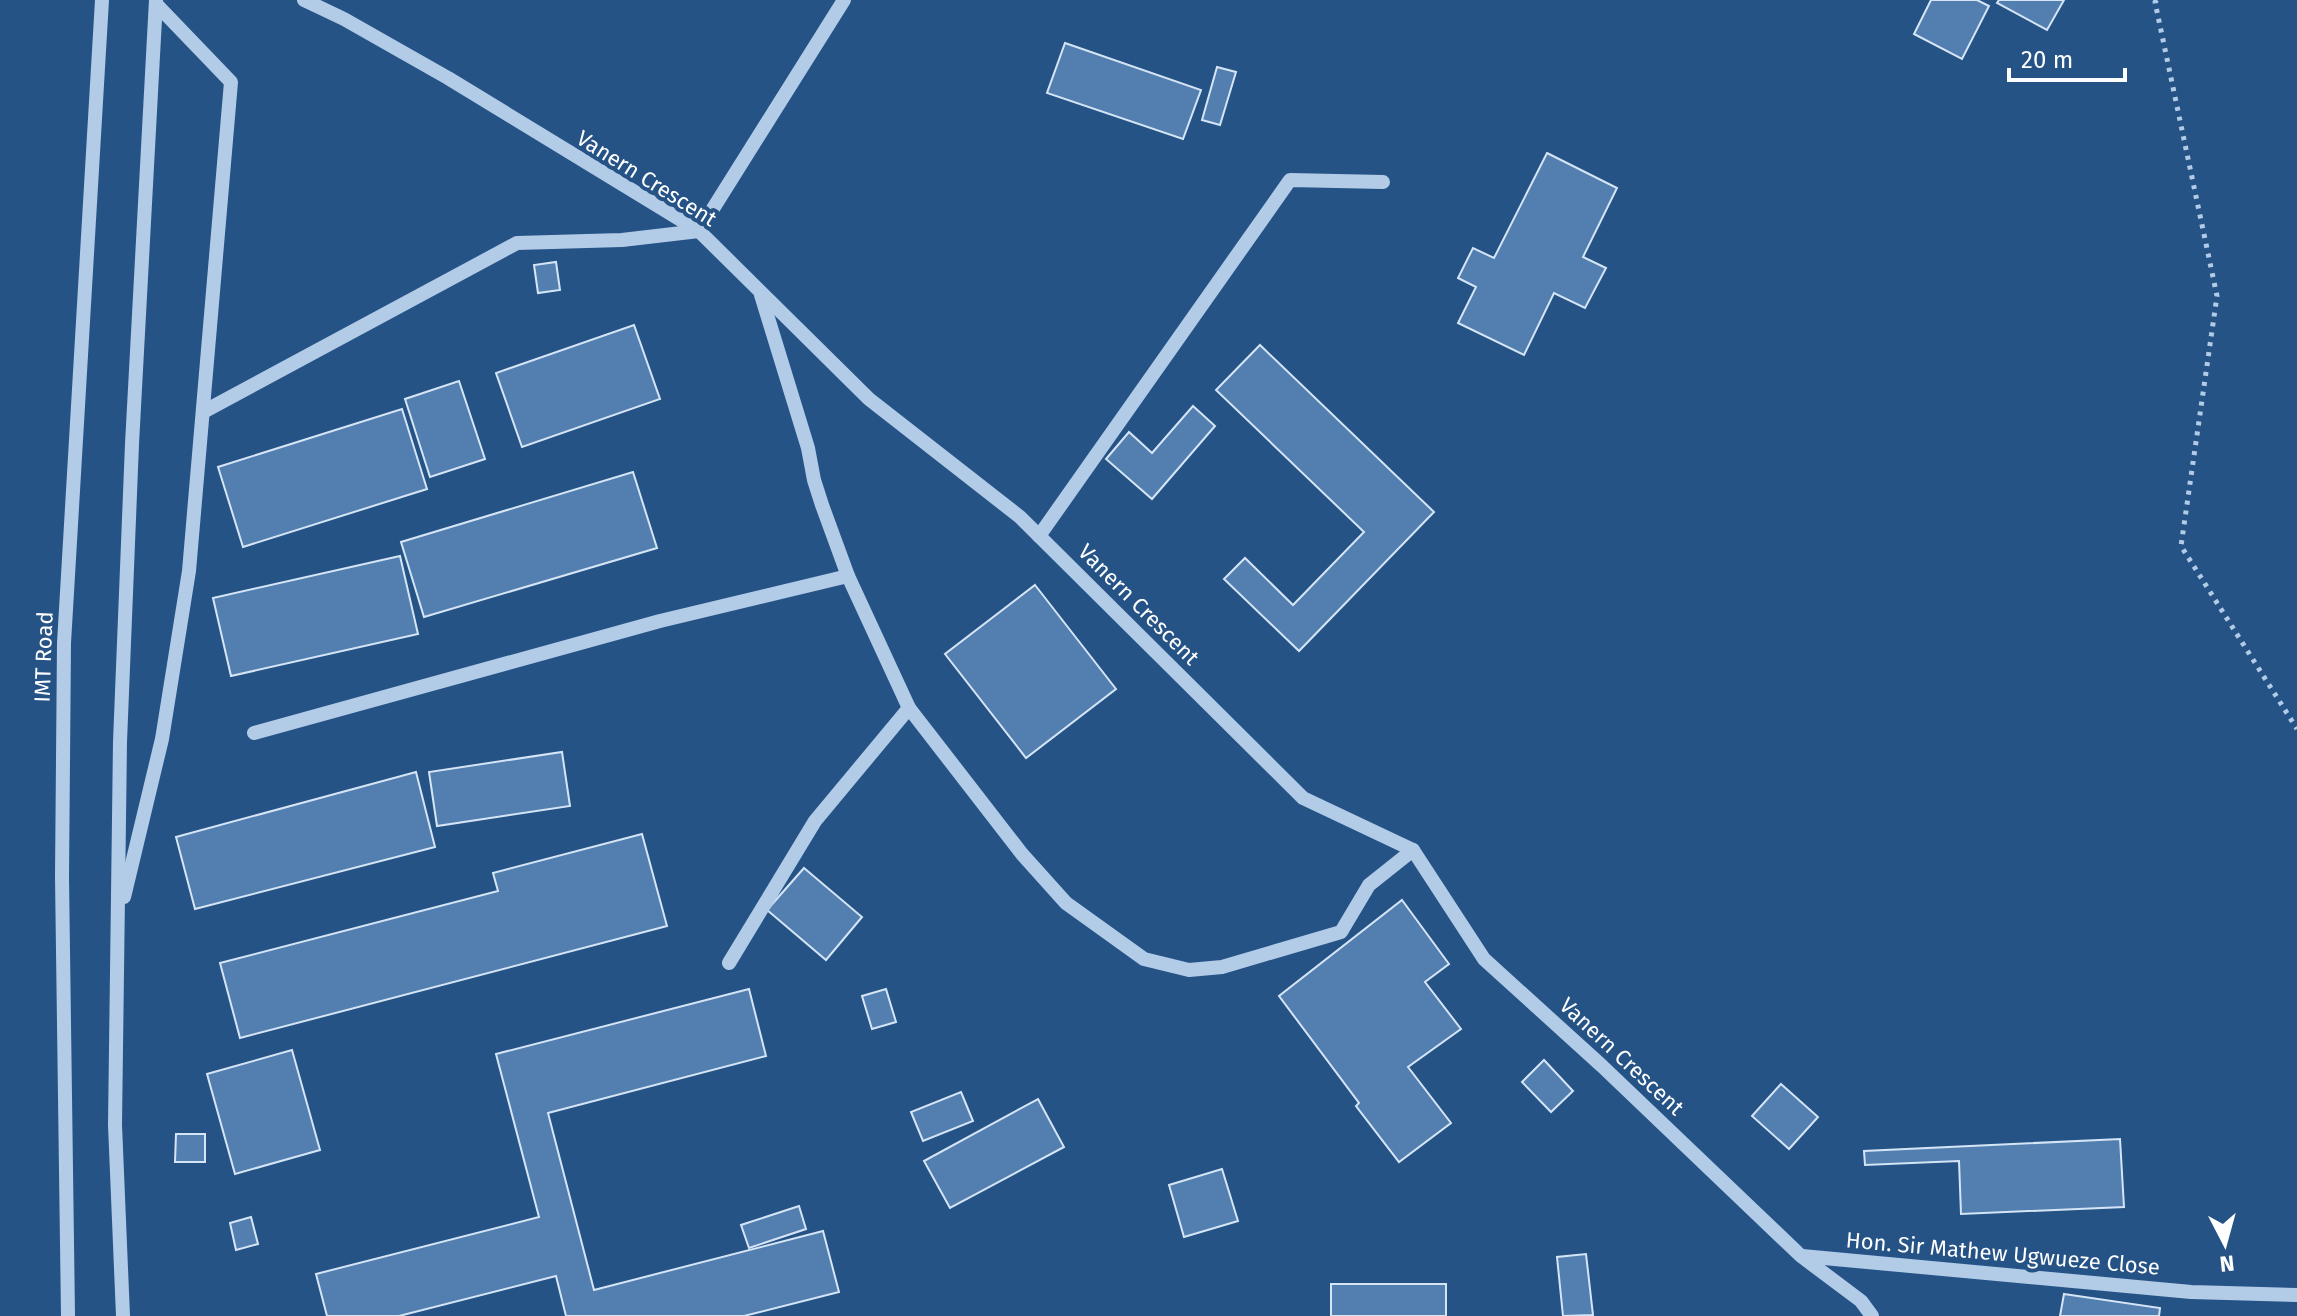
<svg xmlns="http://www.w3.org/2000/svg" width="2297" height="1316" viewBox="0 0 2297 1316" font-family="'Fira Sans',sans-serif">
<rect width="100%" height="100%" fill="#265386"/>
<!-- building -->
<g fill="#537fb0" stroke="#d5e5f6" stroke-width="2">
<path d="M1931,0H1977L1989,6L1962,59L1914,34Z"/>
<path d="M1999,0H2064L2047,30L1997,3Z"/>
<path d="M1065,43L1201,90L1183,139L1047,93Z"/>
<path d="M1217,67L1236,72L1220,125L1202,120Z"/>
<path d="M1547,153L1617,188L1583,257L1606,268L1585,308L1554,293L1524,355L1458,323L1476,287L1458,278L1473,248L1494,258Z"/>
<path d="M556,262L560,290L538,293L534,265Z"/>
<path d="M634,325L660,399L522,447L496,373Z"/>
<path d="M1260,345L1434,512L1299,651L1224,579L1245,558L1293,605L1364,532L1216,390Z"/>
<path d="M459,381L485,459L430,477L405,399Z"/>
<path d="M1193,406L1215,426L1152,499L1106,459L1129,432L1152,453Z"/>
<path d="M402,409L427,489L243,547L218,467Z"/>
<path d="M633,472L657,548L424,617L401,542Z"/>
<path d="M400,556L418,634L231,676L213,598Z"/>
<path d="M1035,585L1116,689L1026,758L945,654Z"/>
<path d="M562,752L570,806L437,826L429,772Z"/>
<path d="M416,772L435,847L195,909L176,837Z"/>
<path d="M642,834L667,926L240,1038L220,963L498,891L493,873Z"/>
<path d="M804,868L862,917L826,960L767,910Z"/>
<path d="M1402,900L1449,964L1425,982L1461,1029L1408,1067L1451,1123L1399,1162L1356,1106L1359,1103L1279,996Z"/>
<path d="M749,989L766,1056L548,1113L594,1290L823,1231L839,1292L744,1316H566L556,1276L399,1316H327L316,1274L539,1217L496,1054Z"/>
<path d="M886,989L896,1022L872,1029L862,996Z"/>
<path d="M292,1050L320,1150L235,1174L207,1074Z"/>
<path d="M1544,1060L1573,1091L1551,1112L1522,1082Z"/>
<path d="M1781,1084L1818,1117L1789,1149L1752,1116Z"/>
<path d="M961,1092L973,1121L923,1141L911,1112Z"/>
<path d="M1038,1099L1064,1147L950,1208L924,1161Z"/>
<path d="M176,1134H205V1162H175Z"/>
<path d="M2120,1139L2124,1207L1961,1214L1959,1161L1865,1165L1864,1151Z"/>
<path d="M1222,1169L1238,1221L1184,1237L1169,1185Z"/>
<path d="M799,1206L806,1229L749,1248L741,1225Z"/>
<path d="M251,1217L258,1244L236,1250L230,1223Z"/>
<path d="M1586,1254L1593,1315L1563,1316L1557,1257Z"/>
<rect x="1331" y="1284" width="115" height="32"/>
<path d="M2064,1294L2160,1308L2159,1316H2060Z"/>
</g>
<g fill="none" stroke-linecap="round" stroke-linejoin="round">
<!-- path -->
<path stroke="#b2cce8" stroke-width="5" stroke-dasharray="4 6" stroke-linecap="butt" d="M2157,0L2155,2L2217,296L2181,546L2297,729"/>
<!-- minor -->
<g stroke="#b2cce8" stroke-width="14">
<path d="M304,0L344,19L448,78L699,231L869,399L1020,517L1303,798L1413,850L1484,959L1602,1066L1801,1256L1861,1301L1872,1316"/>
<path d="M761,295L808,448L814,480L822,505L848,576L909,708L1022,854L1066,903L1144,959L1189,970L1222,967L1341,932L1369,885L1413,850"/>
<path d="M203,412L517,243L622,240L699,231L844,0"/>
<path d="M1039,536L1290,180L1383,182"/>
<path d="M254,733L660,621L848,576"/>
<path d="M124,897L162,739L189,571L231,82L156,4"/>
<path d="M729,963L815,821L909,708"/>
<path d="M1802,1256L2191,1292L2297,1295"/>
<path d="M68,1316L62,877L64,643L102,0"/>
<path d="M123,1316L115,1125L120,742L132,444L156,0"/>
</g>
</g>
<g text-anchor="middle" stroke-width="8" stroke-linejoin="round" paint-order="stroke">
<!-- street labels -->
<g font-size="22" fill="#fff" stroke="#265386">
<text transform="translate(647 178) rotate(32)" y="8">Vanern Crescent</text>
<text transform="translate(1139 604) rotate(45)" y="8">Vanern Crescent</text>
<text transform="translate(43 657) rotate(-88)" y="8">IMT Road</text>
<text transform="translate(1622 1056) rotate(43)" y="8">Vanern Crescent</text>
<text transform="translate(2003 1253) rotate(5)" y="8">Hon. Sir Mathew Ugwueze Close</text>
</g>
</g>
<!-- north arrow -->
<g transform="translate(2225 1244) rotate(174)" stroke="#265386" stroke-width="6" paint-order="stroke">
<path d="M0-6L14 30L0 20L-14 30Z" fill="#ffffff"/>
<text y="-12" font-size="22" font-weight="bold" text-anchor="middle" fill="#ffffff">N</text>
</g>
<!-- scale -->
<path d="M2009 68v12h116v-12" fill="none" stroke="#ffffff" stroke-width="4"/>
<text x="2021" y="68" font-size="24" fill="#ffffff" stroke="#265386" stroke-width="6" paint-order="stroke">20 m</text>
</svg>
